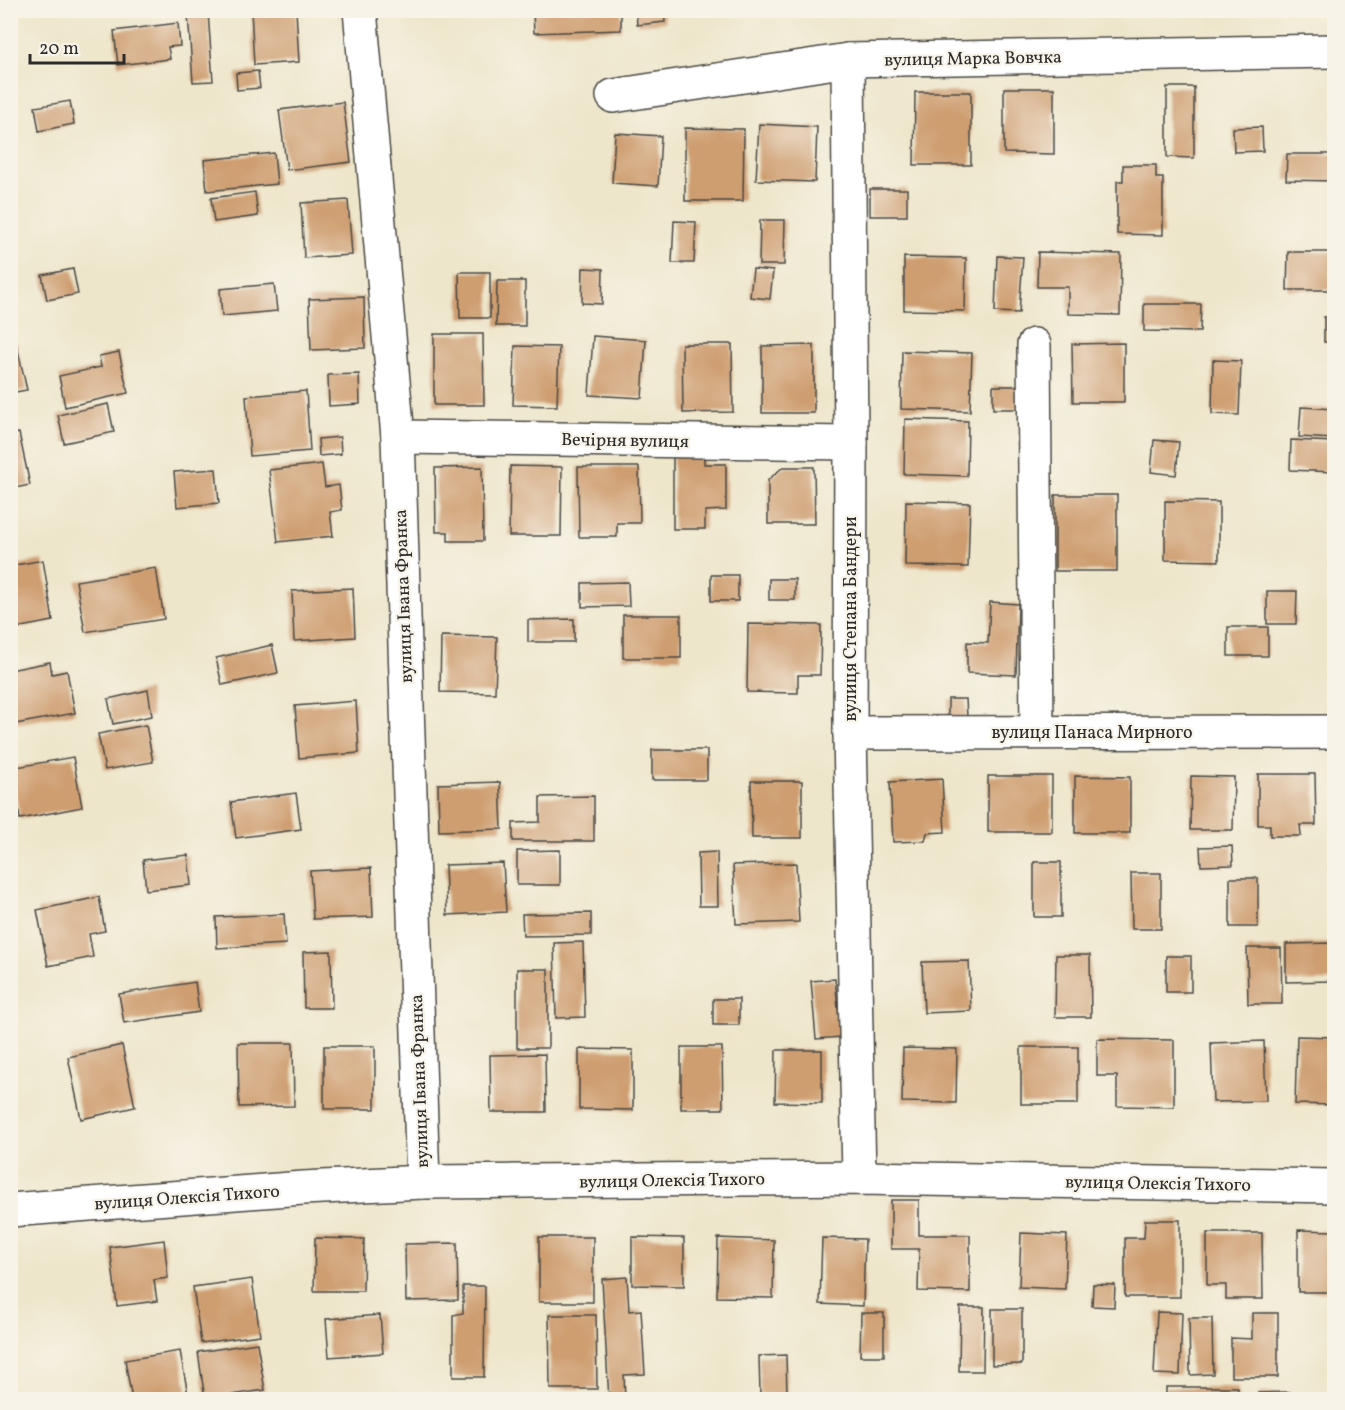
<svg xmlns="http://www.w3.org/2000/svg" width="1345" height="1410" viewBox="0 0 1345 1410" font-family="Vollkorn,serif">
<rect width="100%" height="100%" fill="#f7f3e8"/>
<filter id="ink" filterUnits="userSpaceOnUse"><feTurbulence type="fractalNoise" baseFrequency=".0167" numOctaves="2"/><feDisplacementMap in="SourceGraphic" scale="12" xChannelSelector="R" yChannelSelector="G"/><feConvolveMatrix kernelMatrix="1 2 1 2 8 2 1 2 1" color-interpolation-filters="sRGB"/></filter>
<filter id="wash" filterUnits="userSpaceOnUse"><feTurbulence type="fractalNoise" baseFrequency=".008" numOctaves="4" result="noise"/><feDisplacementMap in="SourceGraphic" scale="24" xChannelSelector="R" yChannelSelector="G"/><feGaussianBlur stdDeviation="1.35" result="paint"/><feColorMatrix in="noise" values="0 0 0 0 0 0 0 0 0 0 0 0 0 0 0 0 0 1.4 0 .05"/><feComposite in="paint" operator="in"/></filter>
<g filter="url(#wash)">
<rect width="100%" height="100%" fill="#eee6cb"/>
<g id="blocks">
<!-- building -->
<g fill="#ce9d6f">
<path d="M251,10H296L299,62L254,65Z"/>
<path d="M533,10H621V30L534,33Z"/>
<path d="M636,10H664L665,22L637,25Z"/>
<path d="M208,12L213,81L193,82L188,14Z"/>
<path d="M178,23L180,46L168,47L170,59L118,65L114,31Z"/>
<path d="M258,71L260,88L237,90L236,73Z"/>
<path d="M1167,87H1194V158L1167,157Z"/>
<path d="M1004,88H1054V154L1004,153Z"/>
<path d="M915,92H971V165H914Z"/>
<path d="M70,101L74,124L39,131L35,107Z"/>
<path d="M343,102L351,162L287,170L279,110Z"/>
<path d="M759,124L817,127L815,182L756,180Z"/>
<path d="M1262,127L1263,151L1234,152L1233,128Z"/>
<path d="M685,128L744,129L743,201H685Z"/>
<path d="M615,133L661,136L658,186L612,183Z"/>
<path d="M274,153L277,184L207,191L204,160Z"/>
<path d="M1287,154H1334V181L1286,180Z"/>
<path d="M1123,165H1156V178H1163V235L1117,234V181H1123Z"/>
<rect x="870" y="189" width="37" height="27"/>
<path d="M255,192L258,216L214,222L211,198Z"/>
<path d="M348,200L352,255L304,258L301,203Z"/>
<path d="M760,220H785L784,265H759Z"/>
<path d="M674,221L696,222L694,263H672Z"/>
<path d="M1038,252L1121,254L1120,315L1068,314V287H1037Z"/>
<path d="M1288,252H1334V290H1287Z"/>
<path d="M997,256L1023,257L1019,313L995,312Z"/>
<path d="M904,257L966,258L965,311L904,310Z"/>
<path d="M583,268L603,269L602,304L582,303Z"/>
<path d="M73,269L78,294L47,300L42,275Z"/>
<path d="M753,269L773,271L770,299L750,297Z"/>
<path d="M459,272H490V318H460Z"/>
<path d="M497,281H525V326H496Z"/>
<path d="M274,284L277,311L222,316L220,289Z"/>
<path d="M364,297L365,348L311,350L309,299Z"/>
<path d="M1144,304H1201L1200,332L1144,331Z"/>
<rect x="1324" y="317" width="10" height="25"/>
<path d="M434,334H483L484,405H434Z"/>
<path d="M593,336L646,340L642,398L589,395Z"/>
<path d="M16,342L27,390L10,393V343Z"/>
<path d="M1124,343V402H1073L1072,344Z"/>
<path d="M682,344H732L733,412L683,413Z"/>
<path d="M814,345V413H762V346Z"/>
<path d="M515,346L559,347L557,406L513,405Z"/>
<path d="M902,351L972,353L970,411L901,409Z"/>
<path d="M119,352L128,393L65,407L59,376L101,367L99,356Z"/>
<path d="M1213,360L1241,361L1239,415L1212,414Z"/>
<path d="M359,374L360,404L329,406L328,375Z"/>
<rect x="993" y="386" width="28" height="23"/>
<path d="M306,391L310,451L250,456L246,396Z"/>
<path d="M108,404L114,432L64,443L58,415Z"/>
<path d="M1301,407L1334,409V439L1299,437Z"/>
<path d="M905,419L968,421L967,476L904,474Z"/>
<path d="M19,433L30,485L10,489V434Z"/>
<path d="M340,437L341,454L319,456L318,439Z"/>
<path d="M1154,440L1179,442L1176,475L1151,472Z"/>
<path d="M1291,440L1334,442V472L1290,470Z"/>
<path d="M673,451H704V464H726V510L705,511V529H673Z"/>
<path d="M322,464L325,487L339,485L342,510L330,512L333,536L278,542L269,470Z"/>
<path d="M510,466L562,467L561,536H509Z"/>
<path d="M482,467L483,541H448V532H436L435,468Z"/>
<path d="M578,467H639L640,523H617V537H579Z"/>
<path d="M783,467H814L815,524H768V480Z"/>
<path d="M216,469L219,503L177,507L174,472Z"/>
<rect x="1055" y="495" width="62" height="76"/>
<path d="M906,501L970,503L968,567L905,566Z"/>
<path d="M1165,501L1219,502V561L1165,560Z"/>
<path d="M43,560L53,621L10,629V566Z"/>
<path d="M156,568L164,619L85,632L76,581Z"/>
<rect x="711" y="575" width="27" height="26"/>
<rect x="769" y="579" width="26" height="21"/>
<path d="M628,582L629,606L582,607V583Z"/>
<path d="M353,588L355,637L294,641L292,591Z"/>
<path d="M1267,591H1297L1296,624H1267Z"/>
<path d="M990,602L1018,604L1016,675L967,673V642L988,643Z"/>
<rect x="623" y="615" width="58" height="43"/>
<path d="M574,619V642H528V620Z"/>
<path d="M748,624L821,625L820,675H798V693L747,692Z"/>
<rect x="1228" y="627" width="40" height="29"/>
<path d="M441,636L497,637L495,693L440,692Z"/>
<path d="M272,645L278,673L222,685L216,658Z"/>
<path d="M50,662L52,674L67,671L75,713L10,725V670Z"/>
<path d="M148,690L152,716L113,724L108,699Z"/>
<path d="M948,699H966L967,717H948Z"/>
<path d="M356,701L359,753L299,758L295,706Z"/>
<path d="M146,725L153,762L105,770L98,734Z"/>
<rect x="652" y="750" width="55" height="30"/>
<path d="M73,757L82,807L20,819L11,768Z"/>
<path d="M1258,774H1315L1316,825H1300L1301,836H1270V825H1258Z"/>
<rect x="988" y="776" width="64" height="56"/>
<path d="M1075,776L1130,777V833H1075Z"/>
<path d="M1191,776L1234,777L1233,830H1190Z"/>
<path d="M942,779L945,832L927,833L925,841L893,842L890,782Z"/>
<path d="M751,781H802V838H752Z"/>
<path d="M500,782L502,829L439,831L438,784Z"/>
<path d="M296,793L301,829L236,838L231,802Z"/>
<path d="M594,796V841H513V823L540,822V797Z"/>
<path d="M1232,846L1233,865L1201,866L1200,847Z"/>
<path d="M560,850V885H517V851Z"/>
<path d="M717,852L718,906H699L698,853Z"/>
<path d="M188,855L191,885L146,890L143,860Z"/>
<rect x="1034" y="862" width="27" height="55"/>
<path d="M503,863L506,912L447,915L445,865Z"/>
<path d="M796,863L799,922L736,924L733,865Z"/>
<path d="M371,868L373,917L313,919L310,871Z"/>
<path d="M1131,873H1161V929H1132Z"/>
<rect x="1230" y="878" width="28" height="49"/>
<path d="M99,897L105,931L89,934L93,957L48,966L37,910Z"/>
<path d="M591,913V935L523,936L522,914Z"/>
<path d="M284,914L286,944L217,948L216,917Z"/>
<path d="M583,942L585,1017L556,1018L554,943Z"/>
<path d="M1334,943V981L1286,982V944Z"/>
<path d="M1247,948H1281L1282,1004H1248Z"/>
<path d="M331,951L332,1008H304L303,952Z"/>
<path d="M1056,955H1090L1091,1017H1055Z"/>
<rect x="1166" y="956" width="25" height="36"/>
<path d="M969,961L971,1011L924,1013L922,962Z"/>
<rect x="517" y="969" width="31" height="79"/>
<path d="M835,979L841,1037L816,1039L811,981Z"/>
<path d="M195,982L199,1012L124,1023L119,994Z"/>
<rect x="713" y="999" width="26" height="26"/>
<path d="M1297,1036L1334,1037V1105L1295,1104Z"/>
<path d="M1097,1039L1174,1040V1107L1117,1106V1076H1097Z"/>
<path d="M1264,1041L1266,1101L1213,1102L1211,1043Z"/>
<path d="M238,1043H293L294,1106L239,1107Z"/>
<path d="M122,1045L135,1107L81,1119L68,1057Z"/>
<rect x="324" y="1046" width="51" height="63"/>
<path d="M681,1047H722L723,1109H681Z"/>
<rect x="1021" y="1047" width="57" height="57"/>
<path d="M903,1048L957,1049L956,1103L902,1102Z"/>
<path d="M579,1049L633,1050V1110L579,1109Z"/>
<path d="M776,1050H822V1103L775,1102Z"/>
<path d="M545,1054L546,1112H491L490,1055Z"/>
<path d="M891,1200H919V1235H970V1292L918,1291L919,1249H891Z"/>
<path d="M1145,1220H1180V1297H1125V1238H1144Z"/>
<path d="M1298,1230L1334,1231V1292H1298Z"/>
<path d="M1021,1233L1067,1235L1065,1289L1019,1287Z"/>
<path d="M1207,1233H1262L1263,1299H1226V1285H1207Z"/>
<rect x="539" y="1237" width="54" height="65"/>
<path d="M632,1237L684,1238V1286L632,1285Z"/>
<path d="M315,1238L364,1239L363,1291H314Z"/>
<path d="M718,1238L774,1240L773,1298L717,1297Z"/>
<path d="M822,1238L865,1239L863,1306L820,1304Z"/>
<path d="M164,1240L168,1278L154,1280L157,1301L117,1306L110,1247Z"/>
<path d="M457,1243L458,1300L406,1301L405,1244Z"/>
<path d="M627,1277L629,1311L641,1310L645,1374L624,1375L625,1400H609L602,1279Z"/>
<path d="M252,1279L260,1335L201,1343L193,1287Z"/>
<path d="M1093,1284L1115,1285L1114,1307L1092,1306Z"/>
<path d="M463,1286H485L484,1377H453V1315L463,1313Z"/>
<path d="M960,1307H984L983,1371H959Z"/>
<path d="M992,1309H1022V1364L992,1365Z"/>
<path d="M1157,1312L1182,1313L1180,1375L1154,1374Z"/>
<path d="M861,1313H884V1356H860Z"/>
<path d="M1252,1313H1278V1377H1231V1338L1252,1339Z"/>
<path d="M380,1315L383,1353L329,1357L326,1319Z"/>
<path d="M549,1315H596L597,1389H550Z"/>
<path d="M1189,1318H1212L1213,1374L1190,1375Z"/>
<path d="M257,1343L265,1390L205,1399L198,1352Z"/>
<path d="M180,1351L189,1400H132L125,1360Z"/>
<path d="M786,1355L787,1395H760L759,1356Z"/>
<rect x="1166" y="1387" width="72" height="13"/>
<path d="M1290,1392V1400H1258V1393Z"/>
</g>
</g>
</g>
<g filter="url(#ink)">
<use href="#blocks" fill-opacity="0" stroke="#484743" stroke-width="1.5"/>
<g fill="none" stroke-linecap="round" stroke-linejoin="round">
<!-- minor casing -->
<g stroke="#484743" stroke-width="36">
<g id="minor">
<path d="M360,10L398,437L423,1182"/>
<path d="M848,60L851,443L850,733L859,1178"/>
<path d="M613,96L848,60L1334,51"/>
<path d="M1034,345L1037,732"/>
<path d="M398,437L851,443"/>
<path d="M850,733L1334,732"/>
<path d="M10,1210L303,1188L423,1182L859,1178L1334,1186"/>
</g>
</g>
<!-- minor -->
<use href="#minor" stroke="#fff" stroke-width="33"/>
</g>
</g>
<g text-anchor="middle" stroke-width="4.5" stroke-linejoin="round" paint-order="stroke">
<!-- street labels -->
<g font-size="18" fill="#2b2b2b" stroke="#f7f3e8">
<text transform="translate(973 58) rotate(-1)" y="6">вулиця Марка Вовчка</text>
<text transform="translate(625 440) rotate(1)" y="6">Вечірня вулиця</text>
<text transform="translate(403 596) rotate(-92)" y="6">вулиця Івана Франка</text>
<text transform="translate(850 619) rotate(-90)" y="6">вулиця Степана Бандери</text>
<text x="1092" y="738">вулиця Панаса Мирного</text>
<text transform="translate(419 1081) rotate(-92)" y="6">вулиця Івана Франка</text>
<text transform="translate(672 1180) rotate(-1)" y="6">вулиця Олексія Тихого</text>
<text transform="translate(1158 1183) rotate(1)" y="6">вулиця Олексія Тихого</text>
<text transform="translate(187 1197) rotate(-4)" y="6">вулиця Олексія Тихого</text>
</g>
</g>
<!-- margin -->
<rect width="1345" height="1410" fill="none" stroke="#f7f3e8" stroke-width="36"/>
<!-- scale -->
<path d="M30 54v9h94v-9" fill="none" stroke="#2b2b2b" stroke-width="3"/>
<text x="39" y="54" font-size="18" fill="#2b2b2b" stroke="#f7f3e8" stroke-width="4.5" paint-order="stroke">20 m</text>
</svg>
